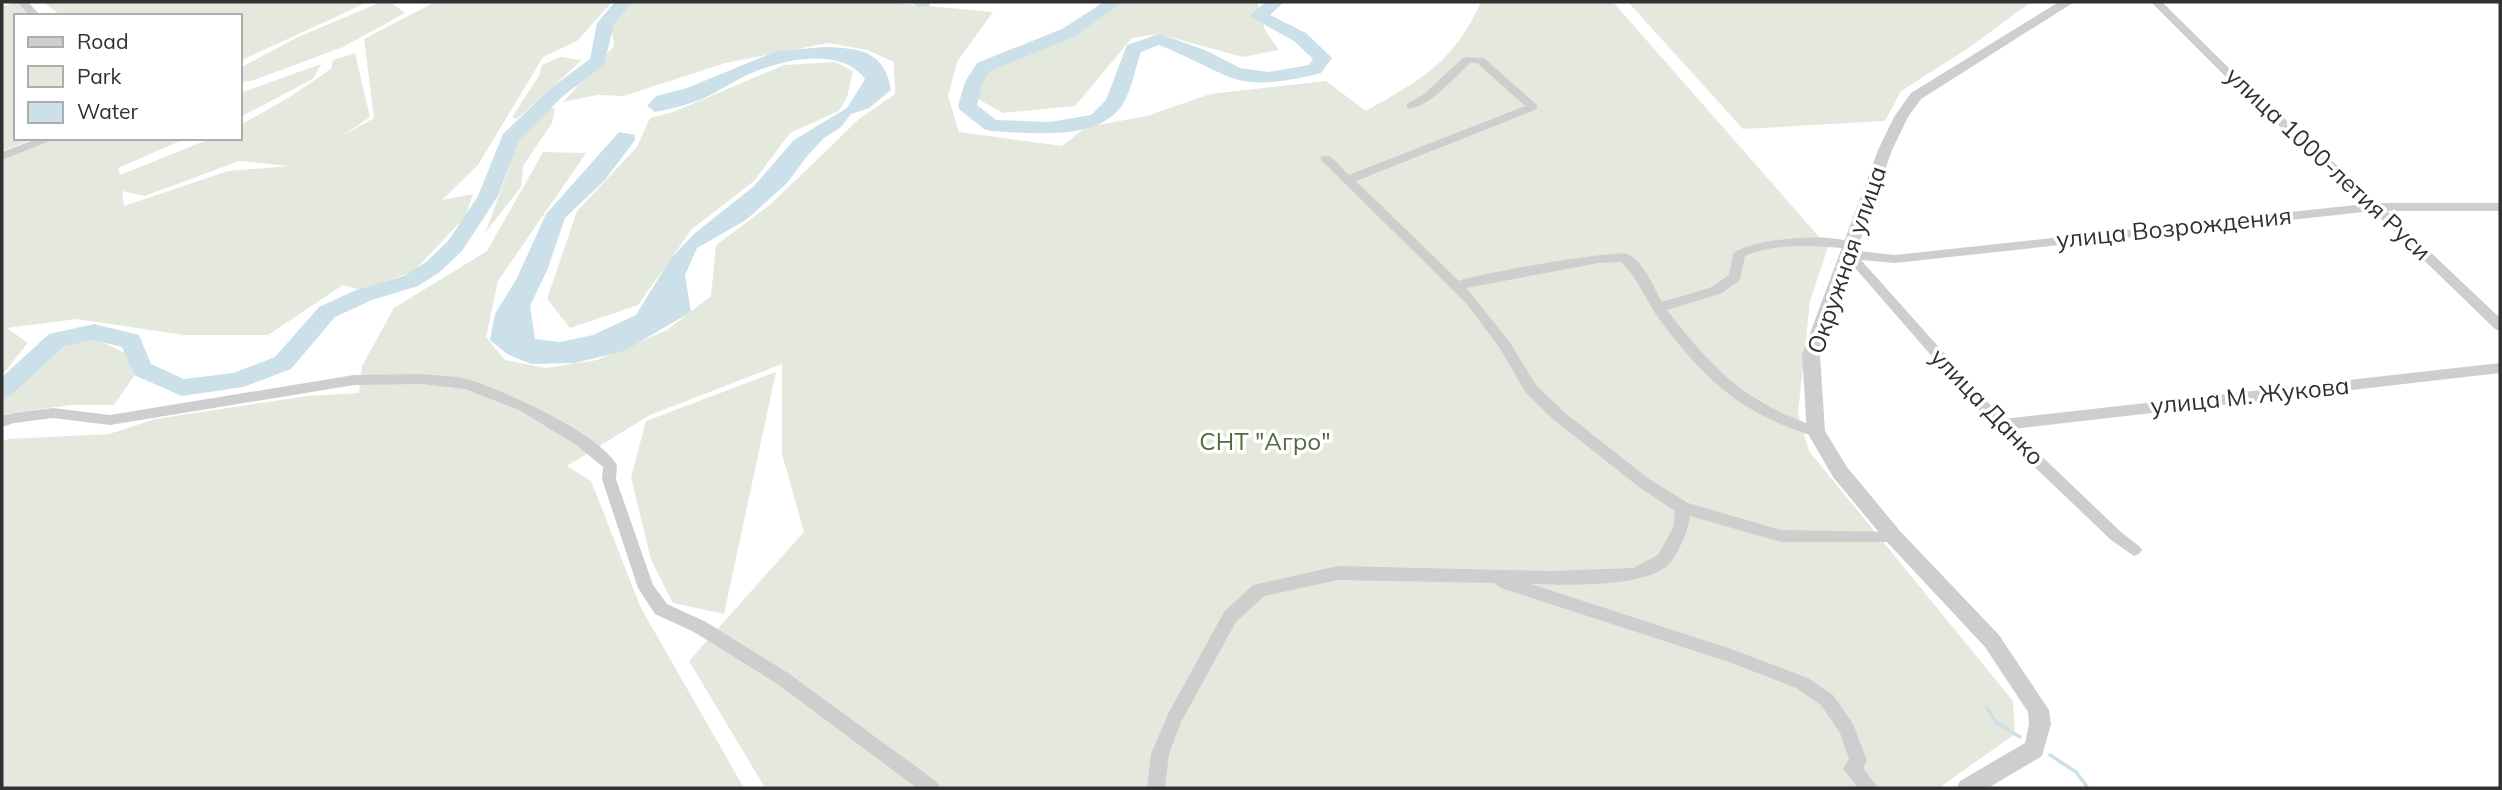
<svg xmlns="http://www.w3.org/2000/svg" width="2502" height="790" viewBox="0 0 2502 790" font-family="Mulish,sans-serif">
<rect width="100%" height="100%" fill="#fff"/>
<!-- green -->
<g fill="#e5e9dd" fill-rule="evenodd">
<path d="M15,2L36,16H16V138H37L2,151V7Z"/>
<path d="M42,2H368L240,61V16H62Z"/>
<path d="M381,2H390L405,13L343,47L251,81L240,82V68L298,37Z"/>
<path d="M435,2H612L577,41L543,57L478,165L442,200L473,194L465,217L413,272L360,290L343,285L268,335H184L77,319L7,328L28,343L2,375V158L55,138H187L118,168L120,175L212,138H240V125L288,98L331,69L333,60L355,53L370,117L344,135L374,118L364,39ZM239,161L290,166L228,171L124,206L122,191L145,196Z"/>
<path d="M635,2H883L993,12L957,62L948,96L959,132L1062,146L1086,127L1147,116L1210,94L1326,81L1366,111C1422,79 1453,63 1481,2H1613L1828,247L1810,301L1798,413L1809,451L2013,701L2015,734L1939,788H765L689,661L804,532L782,454V364L650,415L567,466L591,481L641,608L744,788H2V442L8,439L109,434L155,419L308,396L359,393L362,366L394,308L487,251L543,152L586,153L498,281L486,337L505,360L546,368L597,360L667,330L711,296L716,245L771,204L858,120L895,94L894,62L867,50L828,43L725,63L624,96L597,95L563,102L614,46L611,23L629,3Z"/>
<path d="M1119,2H1257L1265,30L1279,50L1243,57L1158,34L1132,38L1075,106L1003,113L976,98L987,70L1035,48Z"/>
<path d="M1628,2H1627H2031L1967,49L1901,91L1885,121L1743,129Z"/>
<path d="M560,57L582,60L517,119L512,117L539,76L542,65Z"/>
<path d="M835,62L853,71L847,97L839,111L790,133L754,181L692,229L638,305L570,328L547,299L577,211L637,147L650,118L673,112L784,65Z"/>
<path d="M321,64L313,79L240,117V93Z"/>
<path d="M549,108H555L552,123L523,166L521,187L485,233L507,174L517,139Z"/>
<path d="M98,340L127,354L134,376L114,405H71L11,413L2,416V399L63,341Z"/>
<path d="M776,372L724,614L673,603L651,560L631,477L646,421Z"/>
</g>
<!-- water -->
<path fill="#cbe0e8" d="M825,47C860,48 885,51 891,90L869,108L851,114L841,127L824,138L808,155L787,183L746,220L697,248L685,275L691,312L624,351L575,363L531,364L507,354L490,340L495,314L517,278L546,214L619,132L635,135V140L605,180L565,218L548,268L530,306L535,339L560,342L593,335L636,315L671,258L695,233L753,187L794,140L847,108L865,79C841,47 787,59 754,72C736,79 720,91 702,99C686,105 671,109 655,112L647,106L656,96L687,88L777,51Z"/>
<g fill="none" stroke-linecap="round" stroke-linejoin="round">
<!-- stream -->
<g stroke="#cbe0e8" stroke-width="3.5">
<path d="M1987,708L1997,723L2020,737"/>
<path d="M2050,755L2076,772L2088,788"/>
</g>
<!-- river -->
<g fill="#cbe0e8" fill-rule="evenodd">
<path d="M615,2H632L614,24L604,65L563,96L519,140L498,196L462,251L440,272L418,286L372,300L335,317L291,369L243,387L182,396L134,375L122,347L94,340L64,346L10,396L2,398V377L49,334L94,324L139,335L151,364L184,379L233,373L275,357L319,307L356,290L404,276L426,262L448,241L478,196L503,134L551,88L590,59L597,23Z"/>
<path d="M911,2H931L929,6L919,7Z"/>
<path d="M1104,2H1123L1074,37L990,71L983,82L977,105L996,120L1050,122L1091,115L1106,100L1127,45L1159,34L1205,50L1240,68L1268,72L1309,65L1313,59L1294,41L1249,16L1266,2H1284L1270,15L1306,33L1332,58L1321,73C1293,80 1257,88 1229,77C1205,67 1183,54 1159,45L1141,52C1135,68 1132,89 1123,104C1099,142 1030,133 991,131L984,129L960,110L958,106L965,82L977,63L1062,29Z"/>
</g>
<!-- minor -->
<g fill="#cecece" fill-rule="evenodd">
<path d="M17,2H28L41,16H30Z"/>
<path d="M2151,2H2162L2240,79L2379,203H2500V211H2387L2500,318V331L2495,329L2373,211L1895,263L1861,260L2003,419L2500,363V373L2013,429L2121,532L2139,546L2142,550L2139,554L2134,556L2111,540L1995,429L1843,254L1849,250L1895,255L2365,204L2232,83Z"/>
<path d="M1467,57L1484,58L1537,105V109L1356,181L1459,281C1475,274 1614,250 1627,254C1643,260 1654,288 1662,302L1712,287L1729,275L1733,254C1748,238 1840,231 1855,245L1849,249C1817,245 1775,243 1745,256L1740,280L1722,293L1667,310C1714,371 1747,404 1821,428L1823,432L1821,436L1816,437C1741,414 1703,379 1657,316C1645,298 1637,277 1621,262L1599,263L1466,288L1509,341L1536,385L1564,412L1649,479L1688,503L1781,530L1898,532L1901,536L1898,540L1893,542H1781L1690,516C1689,529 1678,555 1668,565C1643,588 1565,585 1531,584L1731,649L1808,678L1833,695L1853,724L1867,760L1863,768L1878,788H1858L1843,769L1849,759L1840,733L1821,705L1796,688L1729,662L1501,588L1494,583L1338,580L1264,596L1236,622L1181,722L1169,754L1165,788H1147L1151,754L1168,714L1224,612L1253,585L1338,566L1552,571L1633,568L1658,555L1673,528L1675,511L1639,487L1554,420L1526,393L1499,347L1466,303L1320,159L1322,156H1330L1349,175L1525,106L1477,63H1470C1456,76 1426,111 1407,108V104L1424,94L1463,58Z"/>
<path d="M39,138H57L2,160V152Z"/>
<path d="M422,374C437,376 455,375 470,380C507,392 597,432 617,465L616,479L653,585L667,604L706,622L788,673L937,782L940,788H917L776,683L694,632L655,614L638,588L602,479L603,467L575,444L519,410L465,389L422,384L354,385L110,425L53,418L14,423L2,427V416L13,413L53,408L110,415L354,375Z"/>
</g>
<!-- tertiary -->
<path fill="#cecece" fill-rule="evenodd" d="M2059,2H2074L1921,99L1908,117L1892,150L1820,355L1825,431L1847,467L1900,531L1999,635L2049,710L2051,724L2042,756L1988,788H1957L1960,781L2025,743L2029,724L2028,712L1985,647L1886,541L1833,477L1807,432L1802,355L1878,150L1894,117L1911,93Z"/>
</g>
<g text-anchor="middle" stroke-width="7" stroke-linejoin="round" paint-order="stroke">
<!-- street labels -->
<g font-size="24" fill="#313131" stroke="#fff">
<text transform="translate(2328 164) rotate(43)" y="8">улица 1000-летия Руси</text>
<text transform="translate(2174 228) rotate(-6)" y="8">улица Возрождения</text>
<text transform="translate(1847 260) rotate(-71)" y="8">Окружная улица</text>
<text transform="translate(2250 396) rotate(-6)" y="8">улица М. Жукова</text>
<text transform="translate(1987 407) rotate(46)" y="8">улица Данко</text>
</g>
<!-- park labels -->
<g font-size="24" fill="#576941" stroke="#fff">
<text x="1265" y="450">СНТ "Агро"</text>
</g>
</g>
<!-- border -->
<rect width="2502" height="790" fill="none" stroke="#313131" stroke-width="7"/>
<!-- legend -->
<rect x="14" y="14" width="228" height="126" fill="#ffffff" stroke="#adadad" stroke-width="2"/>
<rect x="28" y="37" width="35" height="10" fill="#cecece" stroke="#adadad" stroke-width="2"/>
<text x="77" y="49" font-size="21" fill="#313131">Road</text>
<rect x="28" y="66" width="35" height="21" fill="#e5e9dd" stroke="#adadad" stroke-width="2"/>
<text x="77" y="84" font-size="21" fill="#313131">Park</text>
<rect x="28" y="102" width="35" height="21" fill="#cbe0e8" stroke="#adadad" stroke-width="2"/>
<text x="77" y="119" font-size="21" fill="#313131">Water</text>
</svg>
